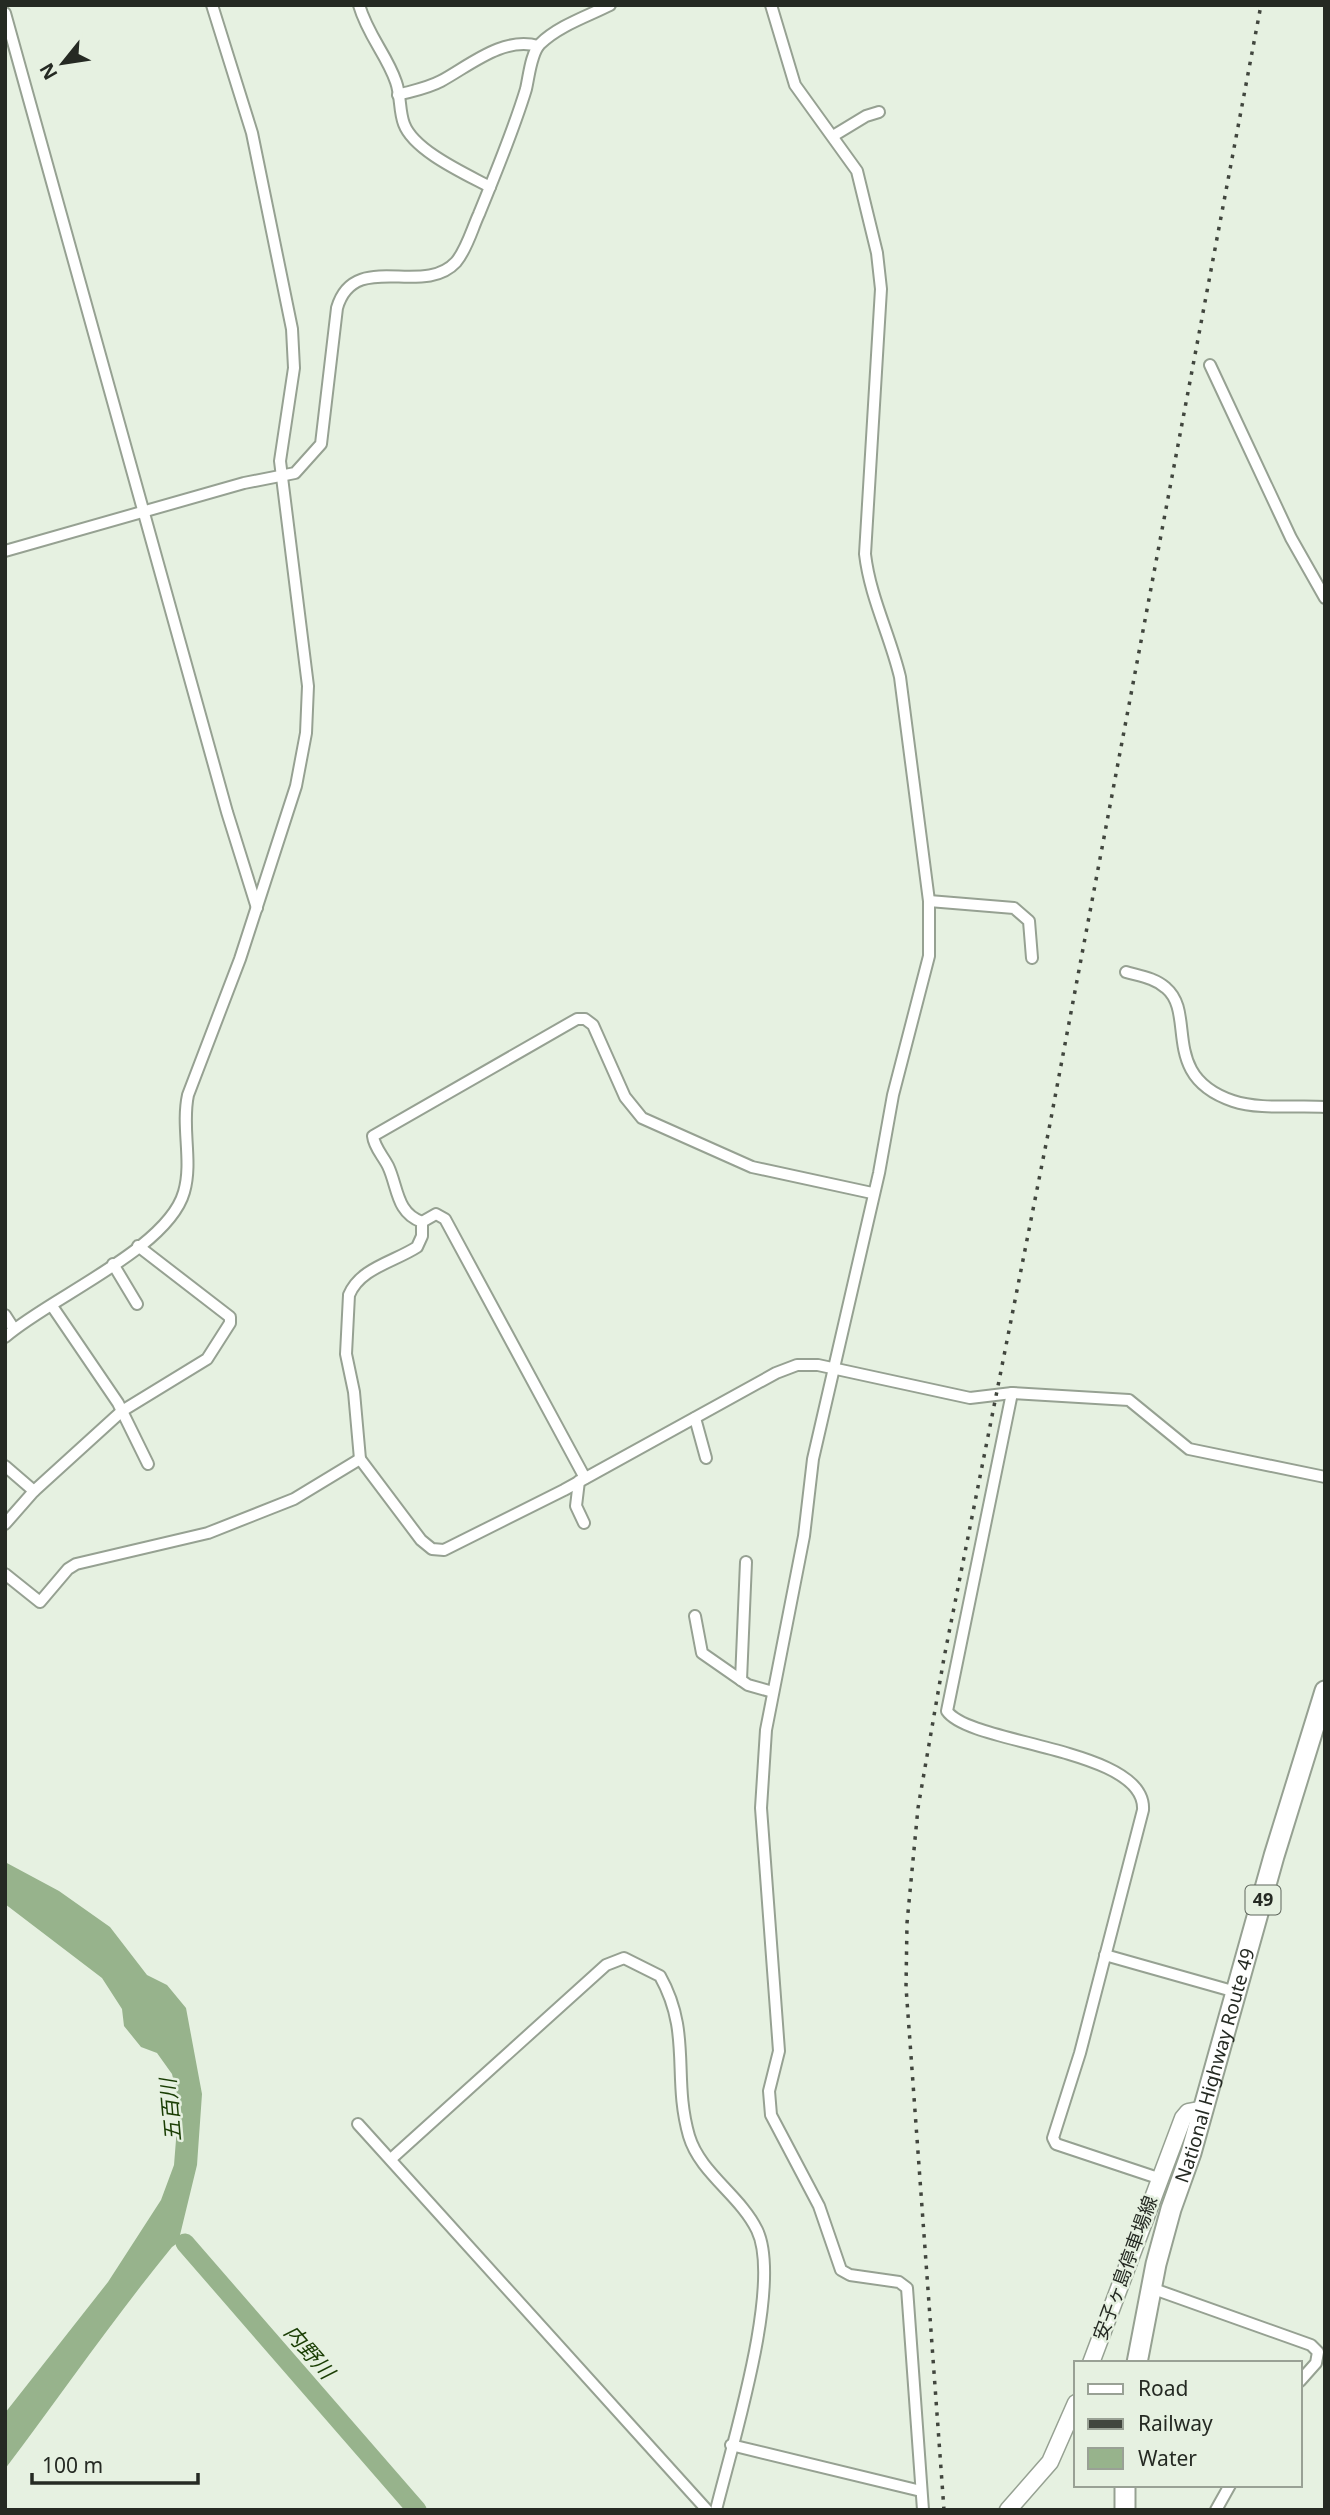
<svg xmlns="http://www.w3.org/2000/svg" width="1330" height="2515" viewBox="0 0 1330 2515" font-family="'Noto Sans','Noto Sans JP',sans-serif">
<rect width="100%" height="100%" fill="#e6f1e1"/>
<!-- water -->
<path fill="#97b38c" d="M5,1862L59,1891L110,1927L147,1975L167,1985L186,2008L202,2094L197,2165L180,2235L204,2263L201,2265L179,2242L172,2247C113,2319 61,2395 5,2469V2413L108,2282L161,2200L174,2165L179,2102L172,2074L157,2053L141,2047L124,2026L122,2009L102,1978L5,1904Z"/>
<g fill="none" stroke-linecap="round" stroke-linejoin="round">
<!-- river -->
<path stroke="#97b38c" stroke-width="19" d="M185,2243L417,2510"/>
<!-- street casing -->
<g stroke="#96a192" stroke-width="14">
<g id="street">
<path d="M359,5C368,36 387,55 396,82C401,96 399,111 404,124C414,151 466,174 490,187"/>
<path d="M771,5L795,85L857,171L877,253L881,289L865,554C870,597 890,635 900,677L929,901V956L893,1095L879,1173L813,1459L804,1536L766,1730L761,1808L779,2051L769,2091L771,2115L819,2206L841,2270L850,2275L899,2282L907,2288L923,2510"/>
<path d="M5,13L227,812L257,908"/>
<path d="M398,95C412,91 428,88 441,81C469,66 503,36 538,46"/>
<path d="M833,136L866,116L879,112"/>
<path d="M1210,365L1291,538L1325,598"/>
<path d="M5,551L244,483L295,473L321,444L337,308C354,249 423,298 456,262C467,249 472,229 479,214C496,172 513,132 526,89C529,76 531,53 540,44C558,26 588,16 610,5"/>
<path d="M929,901L1014,908L1029,921L1032,958"/>
<path d="M1126,972C1140,976 1155,978 1166,988C1197,1014 1159,1076 1233,1101C1260,1110 1296,1105 1325,1107"/>
<path d="M422,1222L436,1214L445,1219L585,1478"/>
<path d="M113,1264L137,1304"/>
<path d="M52,1306L118,1403L148,1464"/>
<path d="M5,1315L14,1329"/>
<path d="M5,1337C49,1298 168,1249 184,1192C193,1161 181,1127 188,1095L240,959L296,786L306,733L308,686L280,461L294,368L292,329L252,133L212,5"/>
<path d="M1012,1393L947,1711C970,1745 1147,1748 1143,1810L1080,2053L1053,2138L1056,2144L1158,2178"/>
<path d="M695,1418L706,1458"/>
<path d="M360,1459L354,1392L346,1354L349,1295C360,1268 394,1262 417,1247L422,1236V1222C396,1213 398,1187 388,1166C383,1156 374,1147 373,1136L577,1019H585L593,1025L625,1097L642,1118L752,1167L872,1193"/>
<path d="M5,1466L34,1491L5,1524"/>
<path d="M579,1481L576,1506L584,1523"/>
<path d="M34,1491L122,1411L207,1359L230,1323V1317L138,1246"/>
<path d="M5,1574L40,1602L68,1569L76,1564L208,1533L294,1499L360,1459L421,1540L432,1549L444,1550L564,1490L776,1373L797,1365H818L970,1398L1012,1393L1129,1400L1189,1449L1325,1477"/>
<path d="M695,1616L702,1653L748,1685L773,1692"/>
<path d="M741,1680L746,1562"/>
<path d="M1105,1955L1236,1992"/>
<path d="M358,2124L707,2510"/>
<path d="M391,2159L606,1965L624,1958L660,1976C692,2033 672,2077 689,2136C700,2173 740,2195 757,2230C783,2284 731,2448 716,2510"/>
<path d="M1151,2288L1311,2345L1318,2352L1316,2363L1300,2381"/>
<path d="M731,2445L921,2491"/>
<path d="M1216,2510L1230,2485"/>
</g>
</g>
<!-- secondary casing -->
<g stroke="#96a192" stroke-width="19">
<g id="secondary">
<path d="M1091,2363L1183,2118L1188,2112L1204,2109"/>
<path d="M1008,2510L1050,2462L1076,2403"/>
</g>
</g>
<!-- highway casing -->
<g stroke="#96a192" stroke-width="23">
<g id="highway">
<path id="s1" d="M1137,2363L1156,2264L1171,2209L1191,2153L1274,1856L1325,1691"/>
<path d="M1125,2510V2485"/>
</g>
</g>
<!-- street -->
<use href="#street" stroke="#fff" stroke-width="10"/>
<!-- secondary -->
<use href="#secondary" stroke="#fff" stroke-width="16"/>
<!-- highway -->
<use href="#highway" stroke="#fff" stroke-width="19"/>
<!-- rail -->
<path stroke="#41463e" stroke-width="3.5" stroke-dasharray="3.5 7" stroke-linecap="butt" d="M944,2510L906,1987L907,1923L918,1808L944,1658L1049,1129L1261,5"/>
</g>
<g text-anchor="middle" stroke-width="5" stroke-linejoin="round" paint-order="stroke">
<!-- shield labels -->
<rect fill="#e6f1e1" stroke="#5f665c" stroke-width="2" x="1245.5" y="1885.5" width="35" height="29" rx="5"/>
<g font-size="18" font-weight="bold" fill="#252a23">
<text x="1263" y="1906">49</text>
</g>
<!-- street labels -->
<g font-size="19" fill="#252a23" stroke="#e6f1e1">
<text dy="7" stroke="none"><textPath href="#s1" startOffset="308">National Highway Route 49</textPath></text>
<text transform="translate(1125 2268) rotate(-70)" y="7">安子ヶ島停車場線</text>
</g>
<!-- water labels -->
<g font-size="21" font-style="italic" fill="#193d03" stroke="#e6f1e1">
<text transform="translate(171 2110) rotate(-95)" y="7">五百川</text>
<text transform="translate(309 2352) rotate(49)" y="7">内野川</text>
</g>
</g>
<!-- border -->
<rect width="1330" height="2515" fill="none" stroke="#252a23" stroke-width="14"/>
<!-- legend -->
<rect x="1074" y="2361" width="228" height="126" fill="#e6f1e1" stroke="#99a195" stroke-width="2"/>
<rect x="1088" y="2384" width="35" height="10" fill="#ffffff" stroke="#99a195" stroke-width="2"/>
<text x="1138" y="2396" font-size="21" fill="#252a23">Road</text>
<rect x="1088" y="2419" width="35" height="10" fill="#41463e" stroke="#99a195" stroke-width="2"/>
<text x="1138" y="2431" font-size="21" fill="#252a23">Railway</text>
<rect x="1088" y="2448" width="35" height="21" fill="#97b38c" stroke="#99a195" stroke-width="2"/>
<text x="1138" y="2466" font-size="21" fill="#252a23">Water</text>
<!-- north arrow -->
<g transform="translate(63 63) rotate(240)" stroke="#e6f1e1" stroke-width="5" paint-order="stroke">
<path d="M0-5L12 26L0 18L-12 26Z" fill="#252a23"/>
<text y="-10" font-size="19" font-weight="bold" text-anchor="middle" fill="#252a23">N</text>
</g>
<!-- scale -->
<path d="M32 2473v10h166v-10" fill="none" stroke="#252a23" stroke-width="3.5"/>
<text x="42" y="2473" font-size="21" fill="#252a23" stroke="#e6f1e1" stroke-width="5" paint-order="stroke">100 m</text>
</svg>
